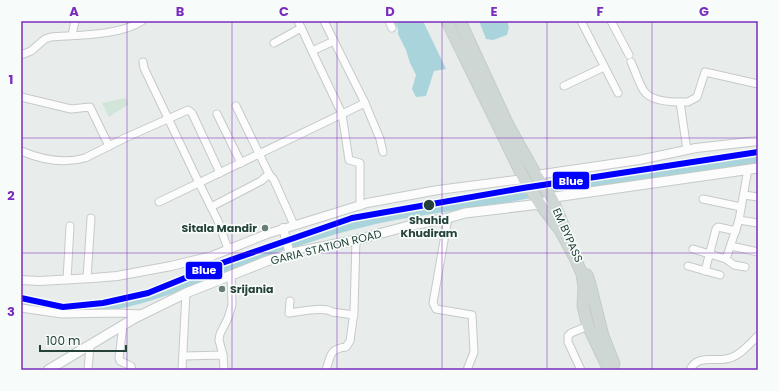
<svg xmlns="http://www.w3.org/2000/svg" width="779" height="391" viewBox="0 0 779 391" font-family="Poppins,sans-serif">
<rect width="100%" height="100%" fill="#e8edeb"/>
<!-- green -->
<path fill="#d1e6d8" d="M125,98L129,104L109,117L102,103Z"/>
<!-- water -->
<g fill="#a9d4db">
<path d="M394,21H423L446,69L434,71L426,96L416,97L412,89L416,75L410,63L406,50L398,34V29Z"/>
<path d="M479,21H507L509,27L507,35L493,40L486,39Z"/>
</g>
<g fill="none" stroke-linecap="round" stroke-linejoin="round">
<!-- river -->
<path stroke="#a9d4db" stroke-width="10" d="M21,304C93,320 150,297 216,272C266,253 316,232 367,221C409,211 452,206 495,200C516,196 537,191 558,188C625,177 692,169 758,160"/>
<!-- minor casing -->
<g stroke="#c5cac8" stroke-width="9">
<g id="minor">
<path d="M298,21L312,51"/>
<path d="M389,21L392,28"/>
<path d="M581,21L618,93"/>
<path d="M611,21L629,55"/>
<path d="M72,35L75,21"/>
<path d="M334,41L312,51L342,114L349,160L360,163V206"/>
<path d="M274,43L301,28"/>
<path d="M21,55L31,51L45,39L51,37C77,35 119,36 142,21"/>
<path d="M143,62L144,68L199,183L218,221L228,249"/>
<path d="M631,62C635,70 639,84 644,91C651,101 670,102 680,102L687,150"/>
<path d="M564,86L604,67"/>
<path d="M21,97L71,109L90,107L109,146"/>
<path d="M680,102H688L697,97L705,72L758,84"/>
<path d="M365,103L380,139L383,152"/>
<path d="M217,114L241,163"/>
<path d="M21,151C40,159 64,164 85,158L125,138L188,110L192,113L220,173"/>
<path d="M269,174L274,180L294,225"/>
<path d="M744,195L758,197"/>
<path d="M703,199L741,207"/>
<path d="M159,202L365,103L324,21"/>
<path d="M211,207L261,181L269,174L236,106"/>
<path d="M448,218L433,303L436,309L472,315L474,352L467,370"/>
<path d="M739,220L758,223"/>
<path d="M731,246L758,252"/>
<path d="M693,249L726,259L739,220L748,169"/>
<path d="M726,259L734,265L745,267"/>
<path d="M688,266L720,275"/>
<path d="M705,271L716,229L718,227L736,231"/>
<path d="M87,278L91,218"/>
<path d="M67,280L70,226"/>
<path d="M290,301L289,313C299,312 324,306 332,312L354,315"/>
<path d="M21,308L62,314L117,313L142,314"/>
<path d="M123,325L119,358L120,361L131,366L132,370"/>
<path d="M223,355L219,340L220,334L228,318L232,305L231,275"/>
<path d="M184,356L223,355L224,370"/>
<path d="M88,370L90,345"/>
<path d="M182,370L186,293"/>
<path d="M326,370C331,356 329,349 346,347L350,341L354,312L356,240"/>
<path d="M581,370L568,342V336L571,333L588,326"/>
<path d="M690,370C697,353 717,363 730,358C741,355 750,343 758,336"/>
</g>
</g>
<!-- tertiary casing -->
<g stroke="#c5cac8" stroke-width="10">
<g id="tertiary">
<path d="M536,175L639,160L696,148L758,141"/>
<path d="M283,228L290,254"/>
<path d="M21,280L39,281L93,278L117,276L171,266L212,256L267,234L367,203L438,190L524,179"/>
</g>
</g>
<!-- secondary casing -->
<g stroke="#c3cbc8" stroke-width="11">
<path id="secondary" d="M48,370L135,318L186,293L267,261L292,253L356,240L412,225L448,218L465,213L540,204L555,197L758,168"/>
</g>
<!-- primary casing -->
<g stroke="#c3ccc9" stroke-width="13">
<g id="primary">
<path d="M447,21L524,179L540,204L560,230L575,258L582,274L584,287L583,306L588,326L609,370"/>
<path d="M460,21L508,125L536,175L552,199L564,227"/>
<path d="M587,275L590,284L603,336L614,364"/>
</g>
</g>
<!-- minor -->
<use href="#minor" stroke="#fcfcfc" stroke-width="7"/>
<!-- tertiary -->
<use href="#tertiary" stroke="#fcfcfc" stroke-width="8"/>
<!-- secondary -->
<use href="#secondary" stroke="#fcfcfc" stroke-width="9"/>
<!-- primary -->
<use href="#primary" stroke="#cfd7d5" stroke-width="11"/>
<!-- metro-1 casing -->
<g stroke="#f7fbf9" stroke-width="9">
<path id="metro-1" d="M21,298L63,307L103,303L148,293L222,263L352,218L523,188L758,152"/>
</g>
<!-- metro-1 -->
<use href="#metro-1" stroke="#00f" stroke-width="6"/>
</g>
<!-- grid -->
<path fill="none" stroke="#7b2cbf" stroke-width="1" stroke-opacity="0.55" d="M127,21V370M232,21V370M337,21V370M442,21V370M547,21V370M652,21V370M21,138H758M21,253H758"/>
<!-- markers -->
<circle fill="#24423a" stroke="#f7fbf9" stroke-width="1.5" cx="429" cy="205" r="6"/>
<g fill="#697e78" stroke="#f7fbf9" stroke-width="1.5">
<circle cx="265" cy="228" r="4"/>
<circle cx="222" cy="289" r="4"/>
</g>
<g text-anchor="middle" stroke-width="3.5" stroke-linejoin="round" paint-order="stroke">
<!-- stop labels -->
<g font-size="11" font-weight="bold" fill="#24423a" stroke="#f7fbf9">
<text x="429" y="224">Shahid<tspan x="429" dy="13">Khudiram</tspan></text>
</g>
<!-- poi labels -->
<g font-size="11" font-weight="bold" fill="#24423a" stroke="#f7fbf9" text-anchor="end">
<text x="257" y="232">Sitala Mandir</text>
<text x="230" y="293" text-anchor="start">Srijania</text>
</g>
<!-- street labels -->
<g font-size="11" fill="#24423a" stroke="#f7fbf9">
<text transform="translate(568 235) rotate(66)" y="4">EM BYPASS</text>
<text transform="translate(326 247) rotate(-14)" y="4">GARIA STATION ROAD</text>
</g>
</g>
<g stroke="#f7fbf9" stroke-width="1.5">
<rect x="552" y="171" width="38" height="19" rx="4" fill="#00f"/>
<rect x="185" y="261" width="38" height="19" rx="4" fill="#00f"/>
</g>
<g font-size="11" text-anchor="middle" font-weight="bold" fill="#fff">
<text x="571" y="185">Blue</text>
<text x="204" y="274">Blue</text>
</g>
<!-- border -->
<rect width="779" height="391" fill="none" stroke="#f7fbf9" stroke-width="44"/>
<!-- scale -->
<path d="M40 345v6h86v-6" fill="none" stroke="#24423a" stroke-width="2"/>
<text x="46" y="345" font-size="12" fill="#24423a" stroke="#f7fbf9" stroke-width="3" paint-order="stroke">100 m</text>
<rect x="22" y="22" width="735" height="347" fill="none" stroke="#7b2cbf" stroke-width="1.5"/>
<g font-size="13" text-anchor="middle" font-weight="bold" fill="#7b2cbf">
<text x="74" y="16">A</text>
<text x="180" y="16">B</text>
<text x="284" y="16">C</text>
<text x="390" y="16">D</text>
<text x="494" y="16">E</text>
<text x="600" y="16">F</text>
<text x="704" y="16">G</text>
<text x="11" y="84">1</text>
<text x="11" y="200">2</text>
<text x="11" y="316">3</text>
</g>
</svg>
